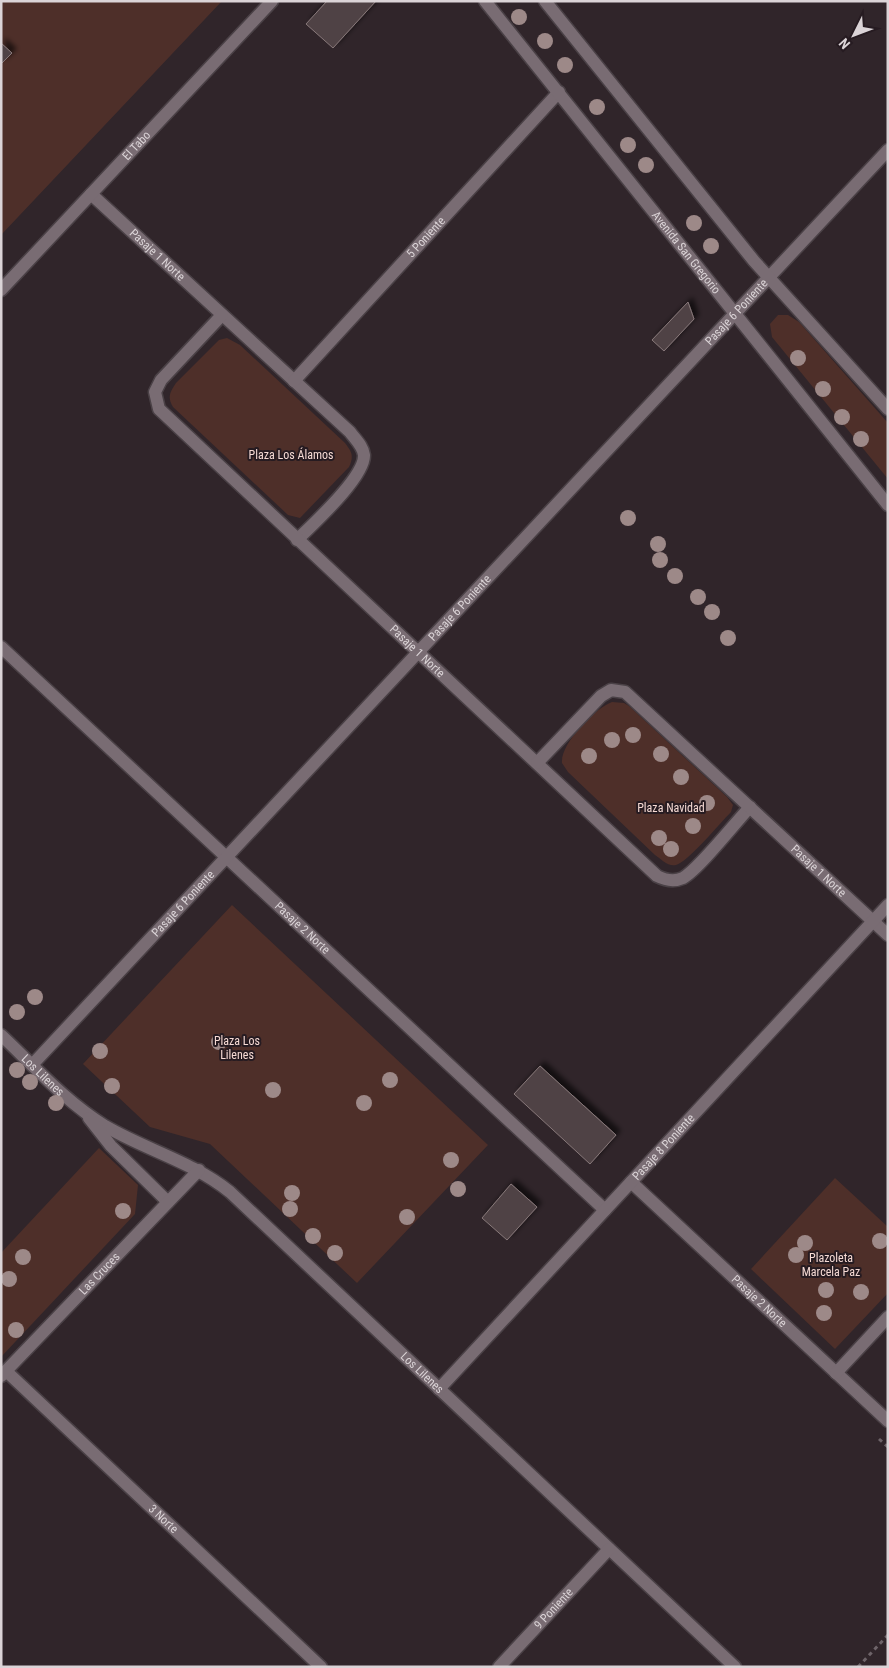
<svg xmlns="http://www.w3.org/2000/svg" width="889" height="1668" viewBox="0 0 889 1668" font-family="'Roboto Condensed',sans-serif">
<defs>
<filter id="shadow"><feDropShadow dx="4.5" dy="-4.5" stdDeviation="2.5" flood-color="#0009"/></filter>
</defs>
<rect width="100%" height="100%" fill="#30252a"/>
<!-- green -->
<g fill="#4e2f29">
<path d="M1,1H222L1,235V64L12,53L1,43Z"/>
<path d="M778,315H788L799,322L888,423V479L772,337L770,324Z"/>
<path d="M227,338L240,345L345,443C352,452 354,456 349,467L300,518L288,515L173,407C167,397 170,392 176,383L219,340Z"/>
<path d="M612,702L624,703L629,706L727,797L733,805L731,812C720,823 688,862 676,865C668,867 661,859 655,855L568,772L562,763C560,744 595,708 612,702Z"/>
<path d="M232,905L488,1145L357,1283L210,1144L150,1127L83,1064Z"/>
<path d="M99,1148L138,1185L135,1214L1,1357V1253Z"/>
<path d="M835,1178L888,1227V1293L835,1349L751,1269Z"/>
</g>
<!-- building -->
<g fill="#504344" stroke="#87787a" filter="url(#shadow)">
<path d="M327,1H376L333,48L306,24Z"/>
<path d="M1,43L12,53L1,64Z"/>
<path d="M688,302L694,319L664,351L652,340Z"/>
<path d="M540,1066L616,1135L590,1164L514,1094Z"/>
<path d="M511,1184L537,1207L507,1240L482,1218Z"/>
</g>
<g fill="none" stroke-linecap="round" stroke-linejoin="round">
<!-- minor casing -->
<g stroke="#4a4146" stroke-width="15">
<g id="minor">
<path id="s1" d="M91,194L350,432C355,439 363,446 364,455C365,477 313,524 297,540"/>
<path id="s2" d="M222,315L161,380L155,392L159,409L657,876C665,880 674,882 683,878C699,869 735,823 750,807"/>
<path id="s3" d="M294,381L559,92"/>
<path id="s4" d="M1,647L605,1210"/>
<path id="s5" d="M537,763L601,696L611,690L625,692L888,935"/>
<path id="s6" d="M1,1035C35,1067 65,1101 105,1126C146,1150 193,1162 230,1192L735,1667"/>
<path id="s7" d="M32,1065L888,150"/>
<path d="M89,1118L111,1146L168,1202"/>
<path id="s8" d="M631,1182L888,1421"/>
<path id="s9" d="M6,1371L321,1667"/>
<path d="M836,1373L888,1317"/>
<path id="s10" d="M1,1376L199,1170"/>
<path id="s11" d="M439,1389L888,905"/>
<path id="s12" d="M499,1667L609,1549"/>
</g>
</g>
<!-- tertiary casing -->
<g stroke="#4a4146" stroke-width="15">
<g id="tertiary">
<path id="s13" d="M1,290L272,1"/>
</g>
</g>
<!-- secondary casing -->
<g stroke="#4a4146" stroke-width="15">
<g id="secondary">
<path id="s14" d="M485,1L888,505"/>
<path d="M545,1L754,261L888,409"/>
</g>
</g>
<!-- path -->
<g stroke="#6e6469" stroke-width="3" stroke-dasharray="4 4" stroke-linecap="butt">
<path d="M879,1439L888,1447"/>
<path d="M858,1667L888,1635"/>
</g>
<!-- minor -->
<use href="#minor" stroke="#796c73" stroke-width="12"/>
<!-- tertiary -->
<use href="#tertiary" stroke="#796c73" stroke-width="12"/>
<!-- secondary -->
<use href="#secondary" stroke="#796c73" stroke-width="12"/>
</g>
<!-- trees -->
<g fill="#9d8988">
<circle cx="519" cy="17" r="8"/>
<circle cx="545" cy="41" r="8"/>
<circle cx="565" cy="65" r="8"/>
<circle cx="597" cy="107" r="8"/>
<circle cx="628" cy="145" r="8"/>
<circle cx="646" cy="165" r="8"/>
<circle cx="694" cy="223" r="8"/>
<circle cx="711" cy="246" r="8"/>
<circle cx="798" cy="358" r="8"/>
<circle cx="823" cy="389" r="8"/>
<circle cx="842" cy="417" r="8"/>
<circle cx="861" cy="439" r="8"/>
<circle cx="628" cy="518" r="8"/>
<circle cx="658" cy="544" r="8"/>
<circle cx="660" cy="560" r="8"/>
<circle cx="675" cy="576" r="8"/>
<circle cx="698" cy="597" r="8"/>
<circle cx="712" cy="612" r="8"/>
<circle cx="728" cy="638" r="8"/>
<circle cx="633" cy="735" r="8"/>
<circle cx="612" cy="740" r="8"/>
<circle cx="661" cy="754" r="8"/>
<circle cx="589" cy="756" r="8"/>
<circle cx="681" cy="777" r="8"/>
<circle cx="707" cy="803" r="8"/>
<circle cx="693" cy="826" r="8"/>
<circle cx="659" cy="838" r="8"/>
<circle cx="671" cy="849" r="8"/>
<circle cx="35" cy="997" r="8"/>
<circle cx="17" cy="1012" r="8"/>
<circle cx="219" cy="1042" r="8"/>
<circle cx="100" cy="1051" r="8"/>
<circle cx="17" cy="1070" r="8"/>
<circle cx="390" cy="1080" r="8"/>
<circle cx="30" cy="1082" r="8"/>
<circle cx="112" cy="1086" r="8"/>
<circle cx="273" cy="1090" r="8"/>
<circle cx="56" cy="1103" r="8"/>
<circle cx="364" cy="1103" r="8"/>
<circle cx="451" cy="1160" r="8"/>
<circle cx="458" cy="1189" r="8"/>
<circle cx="292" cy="1193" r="8"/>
<circle cx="290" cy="1209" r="8"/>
<circle cx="123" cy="1211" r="8"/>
<circle cx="407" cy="1217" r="8"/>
<circle cx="313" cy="1236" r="8"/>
<circle cx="880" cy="1241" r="8"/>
<circle cx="805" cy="1243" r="8"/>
<circle cx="335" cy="1253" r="8"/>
<circle cx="796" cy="1255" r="8"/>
<circle cx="23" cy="1257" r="8"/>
<circle cx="9" cy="1279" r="8"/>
<circle cx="826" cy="1290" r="8"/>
<circle cx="861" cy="1292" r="8"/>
<circle cx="824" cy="1313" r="8"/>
<circle cx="16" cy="1330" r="8"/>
</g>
<g text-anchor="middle" stroke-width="4" stroke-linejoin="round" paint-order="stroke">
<!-- street labels -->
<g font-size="12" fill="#dbd4d7" stroke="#261b21">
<text dy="4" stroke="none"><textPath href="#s13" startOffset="198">El Tabo</textPath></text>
<text dy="4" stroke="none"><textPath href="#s3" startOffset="195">5 Poniente</textPath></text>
<text dy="4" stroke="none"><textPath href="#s14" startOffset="322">Avenida San Gregorio</textPath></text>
<text dy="4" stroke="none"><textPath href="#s1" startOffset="90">Pasaje 1 Norte</textPath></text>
<text dy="4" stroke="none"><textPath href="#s7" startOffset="1031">Pasaje 6 Poniente</textPath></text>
<text dy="4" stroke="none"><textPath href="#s7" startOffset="626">Pasaje 6 Poniente</textPath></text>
<text dy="4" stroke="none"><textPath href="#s2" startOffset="474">Pasaje 1 Norte</textPath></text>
<text dy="4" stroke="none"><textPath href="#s5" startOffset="382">Pasaje 1 Norte</textPath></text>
<text dy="4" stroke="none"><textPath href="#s7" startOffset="221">Pasaje 6 Poniente</textPath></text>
<text dy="4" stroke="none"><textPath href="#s4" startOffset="412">Pasaje 2 Norte</textPath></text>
<text dy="4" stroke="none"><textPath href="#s6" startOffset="58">Los Lilenes</textPath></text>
<text dy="4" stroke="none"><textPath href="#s11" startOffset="330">Pasaje 8 Poniente</textPath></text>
<text dy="4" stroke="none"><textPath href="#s10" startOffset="142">Las Cruces</textPath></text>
<text dy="4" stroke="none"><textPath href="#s8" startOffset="175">Pasaje 2 Norte</textPath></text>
<text dy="4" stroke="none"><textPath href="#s6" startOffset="544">Los Lilenes</textPath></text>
<text dy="4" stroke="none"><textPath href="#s9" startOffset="216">3 Norte</textPath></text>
<text dy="4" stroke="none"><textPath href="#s12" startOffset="80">9 Poniente</textPath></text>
</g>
<!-- park labels -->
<g font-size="12" fill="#f6dad4" stroke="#261b21">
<text x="291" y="459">Plaza Los Álamos</text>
<text x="671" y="812">Plaza Navidad</text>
<text x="237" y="1045">Plaza Los<tspan x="237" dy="14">Lilenes</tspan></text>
<text x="831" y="1262">Plazoleta<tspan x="831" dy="14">Marcela Paz</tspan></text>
</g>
</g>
<!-- border -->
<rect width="889" height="1668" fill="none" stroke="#dbd4d7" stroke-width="5"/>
<!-- north arrow -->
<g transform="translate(854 35) rotate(228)" stroke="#261b21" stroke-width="4" paint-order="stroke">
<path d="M0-4L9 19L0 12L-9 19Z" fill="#dbd4d7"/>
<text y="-8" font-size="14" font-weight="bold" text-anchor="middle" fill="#dbd4d7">N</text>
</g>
</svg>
